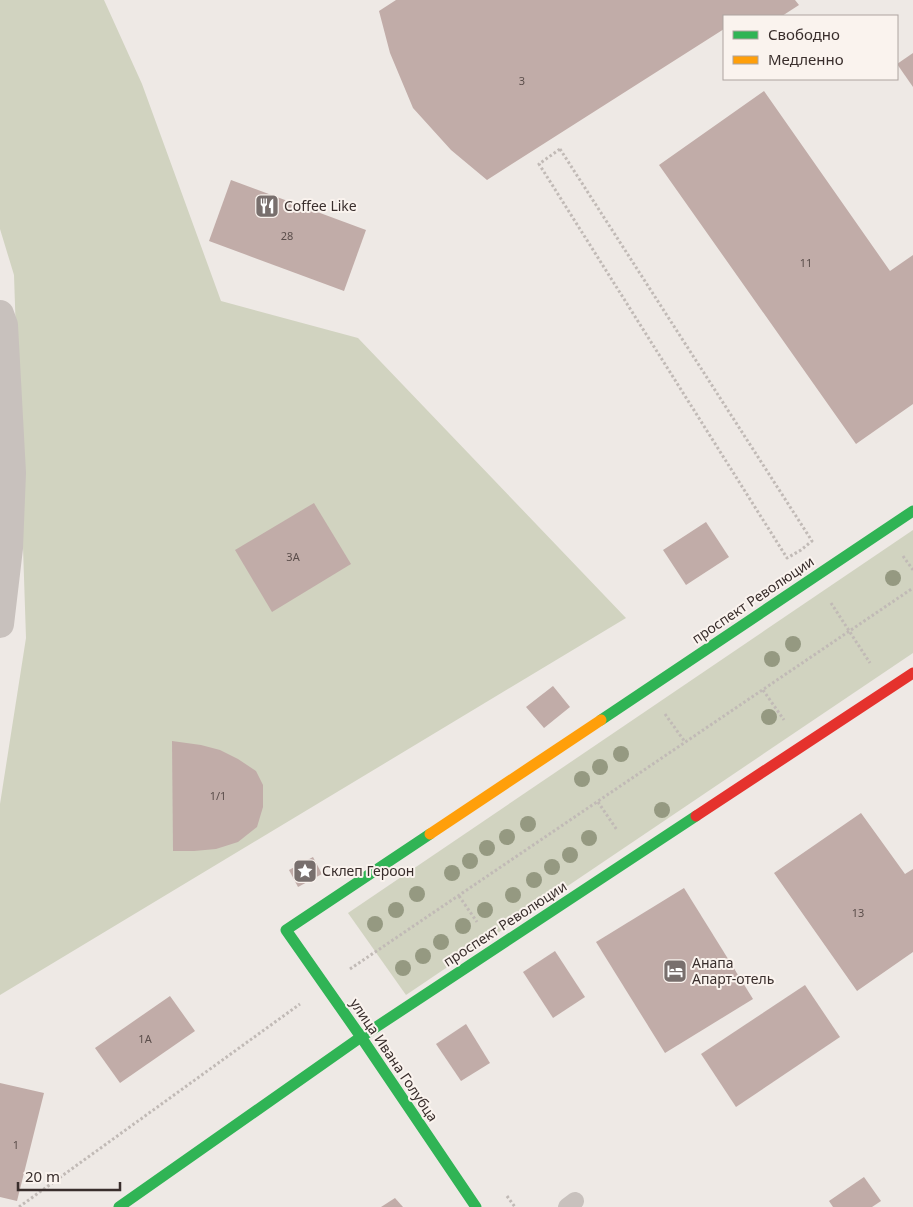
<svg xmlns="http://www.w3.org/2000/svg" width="913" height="1207" viewBox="0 0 913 1207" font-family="'Noto Sans',sans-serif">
<rect width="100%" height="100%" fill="#eee9e5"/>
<!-- green -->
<g fill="#d1d3c0">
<path d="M0,0H104L142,84L221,301L358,338L626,618L0,995V804L26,638L14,275L0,229Z"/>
<path d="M913,530V653L406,995L348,913Z"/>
</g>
<!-- building -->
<g fill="#c1aca8">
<path d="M396,0H795L799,5L782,16H724V29L487,180L451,150L413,108L390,53L379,11Z"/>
<path d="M913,53V87L897,64Z"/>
<path d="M764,91L890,271L913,255V404L856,444L659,165Z"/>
<path d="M231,180L366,230L344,291L209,241Z"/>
<path d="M314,503L351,564L272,612L235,550Z"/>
<path d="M706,522L729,557L686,585L663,550Z"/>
<path d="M553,686L570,707L544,728L526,707Z"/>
<path d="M172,741L201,745L220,750L238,759L256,771L263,785V807L257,827L238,842L216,849L194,851H173Z"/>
<path d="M861,813L905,874L913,869V952L857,991L774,873Z"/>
<path d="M313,857L322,874L298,887L289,870Z"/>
<path d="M684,888L753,999L665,1053L596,942Z"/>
<path d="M555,951L585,997L553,1018L523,972Z"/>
<path d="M805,985L840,1037L736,1107L701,1054Z"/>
<path d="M170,996L195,1031L120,1083L95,1048Z"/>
<path d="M466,1024L490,1063L461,1081L436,1044Z"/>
<path d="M0,1083L44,1093L17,1201L0,1197Z"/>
<path d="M864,1177L881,1201L872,1207H833L829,1201Z"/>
<path d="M395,1198L403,1207H381Z"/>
</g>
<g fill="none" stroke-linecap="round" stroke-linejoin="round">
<!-- path -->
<g stroke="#c1bab6" stroke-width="3" stroke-dasharray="2.5 2.5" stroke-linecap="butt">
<path d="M560,149L812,541L801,550L787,558L539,164Z"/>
<path d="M903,556L913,570"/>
<path d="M831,603L870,663"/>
<path d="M763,690L784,720"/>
<path d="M665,714L685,742"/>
<path d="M598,802L617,830"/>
<path d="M459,896L477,922"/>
<path d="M350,969L913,588"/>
<path d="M507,1196L515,1207"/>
<path d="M19,1207L300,1004"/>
</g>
<!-- lane -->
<path stroke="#c8c1bd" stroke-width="18" d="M567,1207L575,1201"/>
<!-- street -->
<path stroke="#c8c1bd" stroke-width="28" d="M0,314L4,325L12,473L9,548L0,624"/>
<!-- fast -->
<g stroke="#30b455" stroke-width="11">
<path d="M601,720L913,511"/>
<path d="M430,834L286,930L361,1037L476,1207"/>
<path d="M119,1207L361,1037L696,816"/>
</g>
<!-- slow -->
<path stroke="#ff9f0a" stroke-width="11" d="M430,834L601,720"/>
<!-- jam -->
<path stroke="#e5322d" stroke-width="11" d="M696,816L913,673"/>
</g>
<!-- trees -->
<g fill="#959981">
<circle cx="893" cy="578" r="8"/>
<circle cx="793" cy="644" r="8"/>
<circle cx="772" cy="659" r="8"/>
<circle cx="769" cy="717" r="8"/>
<circle cx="621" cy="754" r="8"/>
<circle cx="600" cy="767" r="8"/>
<circle cx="582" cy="779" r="8"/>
<circle cx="662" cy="810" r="8"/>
<circle cx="528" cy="824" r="8"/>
<circle cx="507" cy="837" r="8"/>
<circle cx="589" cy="838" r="8"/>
<circle cx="487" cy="848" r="8"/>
<circle cx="570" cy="855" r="8"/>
<circle cx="470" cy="861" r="8"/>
<circle cx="552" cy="867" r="8"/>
<circle cx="452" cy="873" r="8"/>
<circle cx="534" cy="880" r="8"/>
<circle cx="417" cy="894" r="8"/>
<circle cx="513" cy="895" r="8"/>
<circle cx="396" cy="910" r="8"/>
<circle cx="485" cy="910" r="8"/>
<circle cx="375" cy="924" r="8"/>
<circle cx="463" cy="926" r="8"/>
<circle cx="441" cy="942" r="8"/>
<circle cx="423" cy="956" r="8"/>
<circle cx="403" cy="968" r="8"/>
</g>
<!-- icons -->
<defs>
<g id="restaurant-square" transform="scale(1.25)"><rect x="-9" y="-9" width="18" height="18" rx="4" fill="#786f6d" stroke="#faf3ee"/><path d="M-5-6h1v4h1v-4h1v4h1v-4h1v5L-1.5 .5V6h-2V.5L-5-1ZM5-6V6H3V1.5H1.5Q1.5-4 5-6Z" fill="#fff"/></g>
<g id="sight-square" transform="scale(1.25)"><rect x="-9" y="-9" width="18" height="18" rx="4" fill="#786f6d" stroke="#faf3ee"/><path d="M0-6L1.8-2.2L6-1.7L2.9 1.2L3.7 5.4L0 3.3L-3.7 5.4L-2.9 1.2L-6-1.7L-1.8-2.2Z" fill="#fff"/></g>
<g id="hotel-square" transform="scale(1.25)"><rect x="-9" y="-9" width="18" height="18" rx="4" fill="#786f6d" stroke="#faf3ee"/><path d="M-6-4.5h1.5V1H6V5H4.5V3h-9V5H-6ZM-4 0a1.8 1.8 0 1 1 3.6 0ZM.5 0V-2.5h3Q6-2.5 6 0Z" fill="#fff"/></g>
</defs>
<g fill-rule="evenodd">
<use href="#restaurant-square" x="267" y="206"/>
<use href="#sight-square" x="305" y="871"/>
<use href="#hotel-square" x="675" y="971"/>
</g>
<g text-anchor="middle" stroke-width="4" stroke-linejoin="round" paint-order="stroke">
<!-- number labels -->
<g font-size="11" fill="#5b4e4b">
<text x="522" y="85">3</text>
<text x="287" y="240">28</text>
<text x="806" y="267">11</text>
<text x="293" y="561">3А</text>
<text x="218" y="800">1/1</text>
<text x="858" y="917">13</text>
<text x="145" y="1043">1А</text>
<text x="16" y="1149">1</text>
</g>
<!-- poi labels -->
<g font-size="14" fill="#392e2c" stroke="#faf3ee" text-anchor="start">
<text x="284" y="211">Coffee Like</text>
<text x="322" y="876">Склеп Героон</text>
<text x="692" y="968">Анапа<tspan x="692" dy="16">Апарт-отель</tspan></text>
</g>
<!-- street labels -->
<g font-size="14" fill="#392e2c" stroke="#faf3ee">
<text transform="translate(753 600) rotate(-34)" y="5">проспект Революции</text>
<text transform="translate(505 924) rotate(-33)" y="5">проспект Революции</text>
<text transform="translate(394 1060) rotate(56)" y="5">улица Ивана Голубца</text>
</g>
</g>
<!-- legend -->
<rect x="723" y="15" width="175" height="65" fill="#faf3ee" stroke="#ada4a0"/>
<rect x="733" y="31" width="25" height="8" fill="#30b455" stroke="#ada4a0"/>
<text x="768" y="40" font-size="15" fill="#392e2c">Свободно</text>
<rect x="733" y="56" width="25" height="8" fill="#ff9f0a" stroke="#ada4a0"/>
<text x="768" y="65" font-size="15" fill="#392e2c">Медленно</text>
<!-- scale -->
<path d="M18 1182v8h102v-8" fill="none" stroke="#392e2c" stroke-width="2.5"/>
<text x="25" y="1182" font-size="15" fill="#392e2c" stroke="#faf3ee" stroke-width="4" paint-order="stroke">20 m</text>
</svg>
